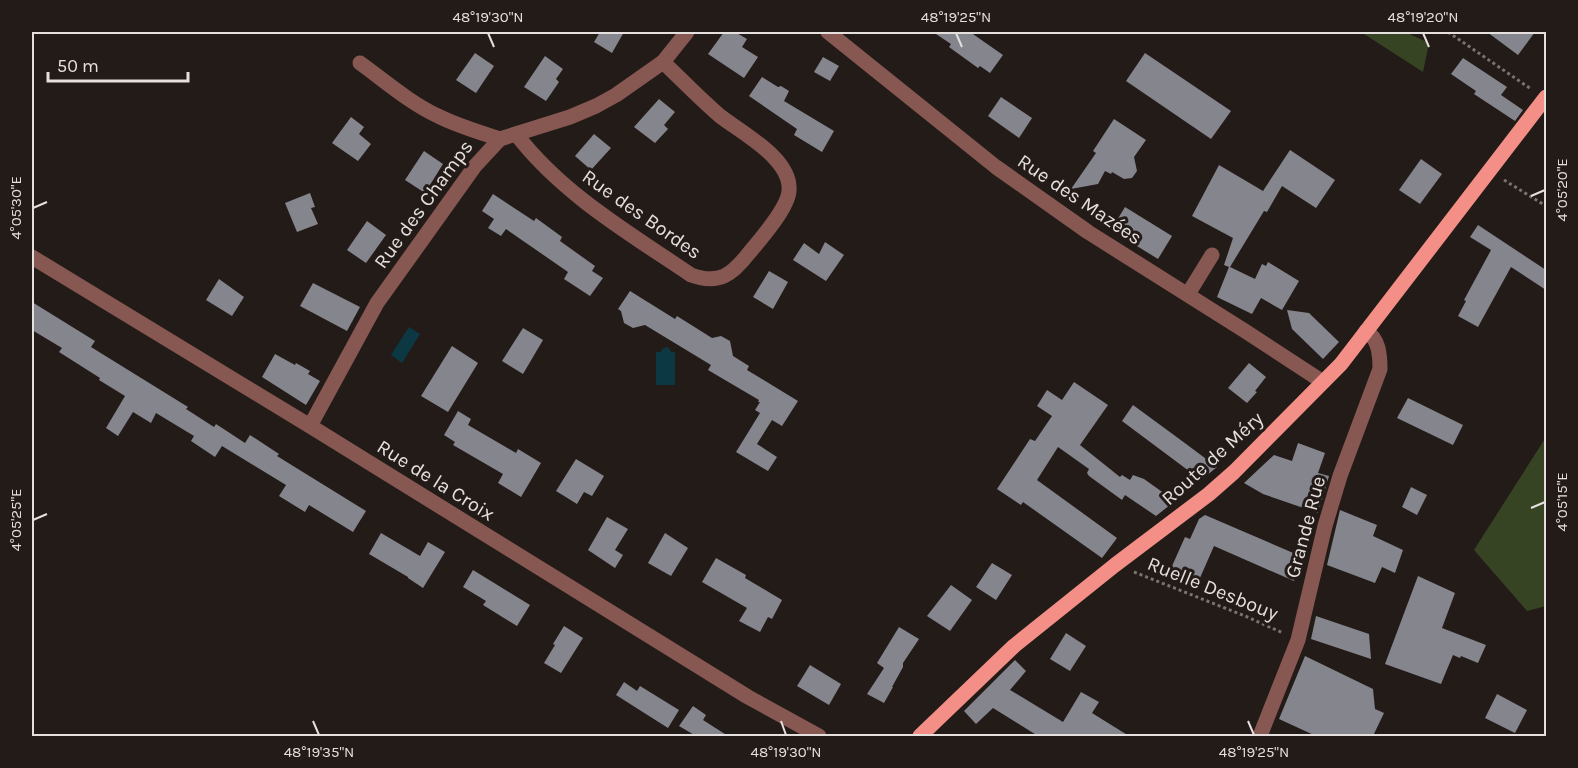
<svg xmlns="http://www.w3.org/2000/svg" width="1578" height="768" viewBox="0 0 1578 768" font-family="Karla,sans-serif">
<rect width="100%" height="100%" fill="#231b18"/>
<!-- green -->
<g fill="#364424">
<path d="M1361,32H1405L1429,43L1423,72Z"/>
<path d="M1546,437V606L1527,611L1474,550Z"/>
</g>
<!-- water -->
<g fill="#0c3844">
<path d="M409,327L420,334L402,363L391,355Z"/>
<path d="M666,347L669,348L671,352H675V385H656V352H661L662,349Z"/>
</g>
<!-- building -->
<g fill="#85858e">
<path d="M600,32H624L612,53L594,42Z"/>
<path d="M724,32H735L747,39L742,47L758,57L744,78L708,54Z"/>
<path d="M933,32H970L1003,55L990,73L980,66L978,68L949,47L951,44Z"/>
<path d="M1487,32H1535L1518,55Z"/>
<path d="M475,53L494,66L476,93L456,80Z"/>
<path d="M1145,53L1231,111L1211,139L1126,81Z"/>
<path d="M545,56L563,69L556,79L559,82L546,101L524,87Z"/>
<path d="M823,57L839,66L830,81L814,72Z"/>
<path d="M1463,58L1507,87L1501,95L1523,110L1515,121L1474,94L1476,91L1451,74Z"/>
<path d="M762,77L778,87L781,86L789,91L784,101L834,131L822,152L794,135L797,129L749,96Z"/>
<path d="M1001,97L1032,118L1019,138L988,116Z"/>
<path d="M659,99L675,112L664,125L668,129L655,143L634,127Z"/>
<path d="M351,117L364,127L359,134L371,144L358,161L332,143Z"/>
<path d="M1114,119L1146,140L1134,157L1137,171L1132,178L1124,179L1112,172L1111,174L1105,171L1098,184L1071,189L1096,153L1093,151Z"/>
<path d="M594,134L611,148L591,170L575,156Z"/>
<path d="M1290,150L1335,180L1316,208L1282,186L1267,212L1264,211L1230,267L1255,279L1262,264L1266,266L1268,262L1299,281L1282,310L1261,298L1252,314L1217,297L1229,267L1224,265L1233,238L1192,216L1219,165L1263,191Z"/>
<path d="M424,151L443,164L425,193L405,180Z"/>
<path d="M1421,159L1442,174L1420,204L1399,190Z"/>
<path d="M310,193L315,207L311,208L318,224L297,232L285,203Z"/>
<path d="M493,194L534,221L536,218L562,237L560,241L595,266L592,271L603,278L590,296L564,279L568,272L506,229L501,236L488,228L494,219L482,211Z"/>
<path d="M1125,207L1172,236L1158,259L1111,230Z"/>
<path d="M367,221L386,235L366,263L347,250Z"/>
<path d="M1478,225L1546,270V290L1511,267L1478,327L1458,316L1466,301L1464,300L1491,250L1470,237Z"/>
<path d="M825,242L844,255L826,281L793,260L804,243L819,254Z"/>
<path d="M769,271L788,282L773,309L753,297Z"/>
<path d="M219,279L244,297L232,316L206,300Z"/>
<path d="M313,283L360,307L347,331L300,306Z"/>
<path d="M630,291L675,319L677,316L712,338L721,336L730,341L733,356L749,366L747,370L798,401L782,426L772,420L757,444L777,457L768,471L736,452L760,413L755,410L760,402H758L759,400L708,370L711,365L645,325L633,328L624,323L621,311L618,309Z"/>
<path d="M32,302L95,341L91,347L188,407L186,409L214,427L216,424L245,443L250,435L279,454L277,456L366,511L353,532L309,505L305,512L279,496L286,485L222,446L215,457L191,441L194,436L156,413L151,423L133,412L118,436L106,428L125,396L99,380L100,378L59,352L62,348L32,330Z"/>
<path d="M1287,310L1309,313L1339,342L1323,359L1292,329Z"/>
<path d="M523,328L543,340L523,374L502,361Z"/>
<path d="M452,346L478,363L448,412L421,396Z"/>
<path d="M275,354L295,365L296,363L310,371L308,374L320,381L306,405L262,377Z"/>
<path d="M1249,363L1266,377L1255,391L1257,392L1247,403L1228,388Z"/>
<path d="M1074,382L1108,405L1080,445L1120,477L1122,475L1130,480L1133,475L1144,479L1175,501L1156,516L1125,495L1122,500L1089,476L1087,473L1089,469L1058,447L1037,480L1117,538L1102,558L1023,502L1021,505L997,489L1030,439L1035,441L1052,416L1037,406L1047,390L1062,400Z"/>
<path d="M1408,398L1463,425L1453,445L1397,418Z"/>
<path d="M1133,405L1178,438L1217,467L1201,480L1122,421Z"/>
<path d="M458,411L471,419L468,425L516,453L518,449L541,463L521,497L498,483L503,474L453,445L455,442L444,435Z"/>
<path d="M1298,443L1325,453L1318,473L1329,476L1318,513L1263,494L1244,483L1274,455L1292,461Z"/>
<path d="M576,459L604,476L592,496L584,492L577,504L556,491Z"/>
<path d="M1411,487L1427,495L1417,515L1402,507Z"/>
<path d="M1340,510L1377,525L1373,536L1403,550L1395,573L1382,567L1375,583L1327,565Z"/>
<path d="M1205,515L1305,558L1294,581L1214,546L1196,587L1168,575L1185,537L1190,539L1199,519Z"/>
<path d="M607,517L628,529L615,550L623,555L615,568L588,550Z"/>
<path d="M381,533L420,556L428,542L445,552L423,588L408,578V577L369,554Z"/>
<path d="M665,533L688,548L671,576L648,563Z"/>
<path d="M716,558L746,575L745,578L782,600L772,619L768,617L760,632L739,621L747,608L702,582Z"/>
<path d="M992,563L1012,575L996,600L976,587Z"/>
<path d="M473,570L530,605L517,626L483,605L486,601L463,587Z"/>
<path d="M1418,576L1455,593L1442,628L1486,645L1478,663L1461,656L1460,658L1453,655L1441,684L1385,664Z"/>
<path d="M951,585L972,600L950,631L927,616Z"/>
<path d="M1316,616L1369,634L1371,659L1311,639Z"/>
<path d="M564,626L583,638L561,673L544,663L555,645L553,644Z"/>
<path d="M899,627L919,639L903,663V667L892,687H893L884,703L867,694L884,668L877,663Z"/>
<path d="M1066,633L1086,646L1070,671L1050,659Z"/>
<path d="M1305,656L1373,689L1375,709L1384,713L1373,736H1316L1279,719Z"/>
<path d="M1015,660L1026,671L1010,690L1063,722L1081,692L1099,702L1092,713L1129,736H1038L993,708L976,724L964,711Z"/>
<path d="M810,665L841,684L829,705L797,686Z"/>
<path d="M624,682L637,691L640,686L679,710L668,728L616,695Z"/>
<path d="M1497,694L1527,710L1515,733L1485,718Z"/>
<path d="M693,706L706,715L703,720L728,736H696L679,726Z"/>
</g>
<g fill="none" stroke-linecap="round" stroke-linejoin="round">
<!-- path -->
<g stroke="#7a7370" stroke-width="3" stroke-dasharray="3 3" stroke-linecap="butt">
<path d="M1448,32L1531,89"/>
<path d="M1504,180L1546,206"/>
<path d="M1134,572L1245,616L1283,633"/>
</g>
<!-- minor -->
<g stroke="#875752" stroke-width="15">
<path d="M828,32L996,167L1088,232L1245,331L1323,382"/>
<path d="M360,63C385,81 410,103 438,116C458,126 479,132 500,139"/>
<path d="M516,134C562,194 629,233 691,275C719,285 732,275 749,253C760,240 788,208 789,191C792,159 742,133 720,116C700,99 682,80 663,62"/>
<path d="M32,257L310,426L748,697L819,736"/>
<path d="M1188,294L1212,255"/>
<path d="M310,426L377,303L475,166L500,139L570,117L596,106L616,95L663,62L687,32"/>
<path d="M1260,736L1298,640L1325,526L1340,476L1380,369C1380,355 1379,339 1366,331"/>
</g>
<!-- major -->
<path stroke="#f38f86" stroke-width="15" d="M920,736L1014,646L1115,565L1209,494L1234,472L1341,364L1546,97"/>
</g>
<!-- ticks -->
<path fill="none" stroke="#e5dfdd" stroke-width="2" d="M488,33L494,47M956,33L962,47M1423,33L1429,47M1531,196L1545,190M33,208L47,202M1531,508L1545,502M33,520L47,514M313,721L319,735M781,721L786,735M1248,721L1254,735"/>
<g text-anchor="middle" stroke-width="6" stroke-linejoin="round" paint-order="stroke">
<!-- street labels -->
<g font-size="20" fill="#e5dfdd" stroke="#231b18">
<text transform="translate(1080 199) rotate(34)" y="7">Rue des Mazées</text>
<text transform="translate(423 204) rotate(-54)" y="7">Rue des Champs</text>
<text transform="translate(642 214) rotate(35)" y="7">Rue des Bordes</text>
<text transform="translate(1212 458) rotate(-42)" y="7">Route de Méry</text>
<text transform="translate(436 480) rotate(32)" y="7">Rue de la Croix</text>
<text transform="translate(1305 527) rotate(-75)" y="7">Grande Rue</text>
<text transform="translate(1213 588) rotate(22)" y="7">Ruelle Desbouy</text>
</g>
</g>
<!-- border -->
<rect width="1578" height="768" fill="none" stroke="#231b18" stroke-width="66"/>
<!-- scale -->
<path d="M48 72v9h140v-9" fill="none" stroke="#e5dfdd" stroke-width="3"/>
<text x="57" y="72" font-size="18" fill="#e5dfdd" stroke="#231b18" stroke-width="4.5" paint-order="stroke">50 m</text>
<rect x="33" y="33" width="1512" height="702" fill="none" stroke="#e5dfdd" stroke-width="2"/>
<g font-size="15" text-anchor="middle" fill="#e5dfdd">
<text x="488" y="22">48°19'30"N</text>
<text x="956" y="22">48°19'25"N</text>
<text x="1423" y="22">48°19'20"N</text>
<text transform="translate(1562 190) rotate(-90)" y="5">4°05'20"E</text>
<text transform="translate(16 208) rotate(-90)" y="5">4°05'30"E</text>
<text transform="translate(1562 502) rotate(-90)" y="5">4°05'15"E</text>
<text transform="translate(16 520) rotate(-90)" y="5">4°05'25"E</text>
<text x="319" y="757">48°19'35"N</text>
<text x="786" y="757">48°19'30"N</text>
<text x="1254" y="757">48°19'25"N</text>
</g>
</svg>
